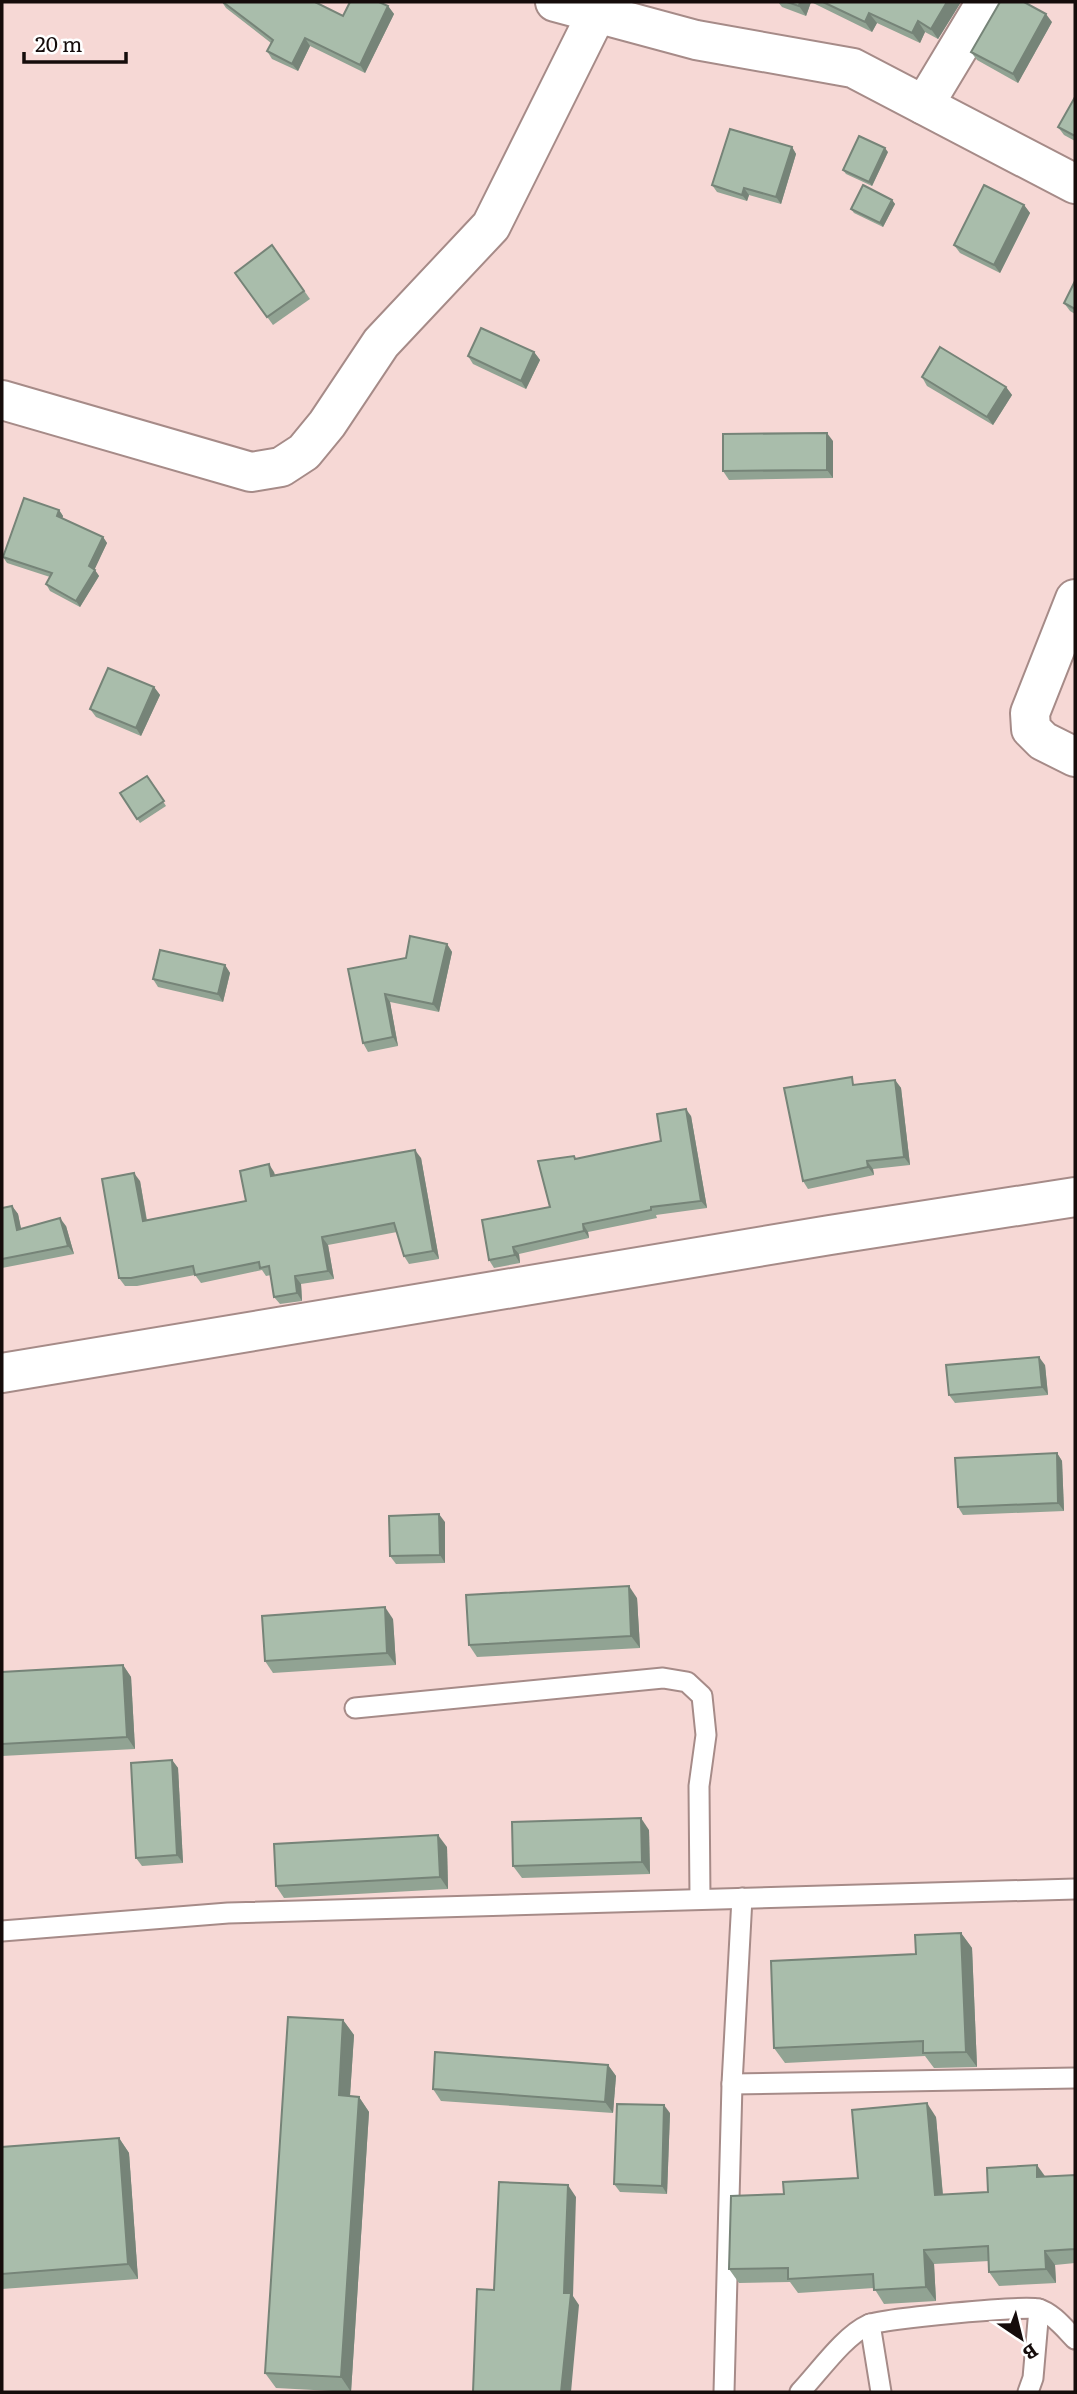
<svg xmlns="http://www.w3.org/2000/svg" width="1077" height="2394" viewBox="0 0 1077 2394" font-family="Literata,serif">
<rect width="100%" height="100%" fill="#f6d8d5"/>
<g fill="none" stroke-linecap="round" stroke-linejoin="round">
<!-- lane casing -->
<g stroke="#a68b88" stroke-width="23">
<g id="lane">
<path d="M355,1708L663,1678L687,1682L702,1696L706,1735L699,1786L700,1898"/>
<path d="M2,1931L228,1913L1075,1889"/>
<path d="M732,2084L1075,2078"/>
<path d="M870,2324L881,2392"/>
<path d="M724,2392L732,2084L742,1898"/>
<path d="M800,2392C819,2372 844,2336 868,2325C880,2319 1025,2305 1038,2309C1052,2312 1066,2330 1075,2339"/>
<path d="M1028,2392L1033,2378L1039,2309"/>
</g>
</g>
<!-- street casing -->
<g stroke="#a68b88" stroke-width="42">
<g id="street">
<path d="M555,2L696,40L853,68L1075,184"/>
<path d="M924,105L986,2"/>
<path d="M2,400L251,472L281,467L304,452L327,424L381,343L491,226L597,13"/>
<path d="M1075,599L1030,713L1031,729L1043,741L1075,757"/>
<path d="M2,1373L830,1235L1075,1197"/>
</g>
</g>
<!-- lane -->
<use href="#lane" stroke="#fff" stroke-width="19"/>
<!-- street -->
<use href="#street" stroke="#fff" stroke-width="38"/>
</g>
<!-- wall -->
<g fill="#91a393">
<path d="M222,2L343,16L388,6L394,14L365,73L310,46L298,71L272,59L267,51L271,43L226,8Z"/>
<path d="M778,2H961L938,39L925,32L920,43L877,23L872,32L811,2L806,16L782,7Z"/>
<path d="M1052,22L1018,83L977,60L971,52Z"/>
<path d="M1075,97V141L1064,135L1058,127Z"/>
<path d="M792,147L796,154L781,204L749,195L747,201L717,192L712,185Z"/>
<path d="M888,152L872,186L846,174L843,170Z"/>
<path d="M892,200L895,204L883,227L854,213L851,209Z"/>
<path d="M1024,205L1030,213L1000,273L960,253L954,245Z"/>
<path d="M272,245L310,299L273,325L235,273Z"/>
<path d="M1075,281V314L1070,311L1064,303Z"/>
<path d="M534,352L540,360L526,389L473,364L468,356Z"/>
<path d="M922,377L1006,387L1012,395L993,425L927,386Z"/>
<path d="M833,441V478L729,480L723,471Z"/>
<path d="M59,510L63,516L62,518L103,537L107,543L94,569L99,576L80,607L50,591L46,584L50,577L7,563L3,557Z"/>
<path d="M154,687L160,695L141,736L96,717L90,709Z"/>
<path d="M147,776L166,806L140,823L120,793Z"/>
<path d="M447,944L452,952L439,1012L390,1002L398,1046L368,1052L363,1043L348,969L406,958Z"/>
<path d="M225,965L230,973L223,1002L158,987L153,979Z"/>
<path d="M895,1080L901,1088L910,1165L873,1169L874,1175L808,1189L803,1181L857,1084Z"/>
<path d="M691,1116L707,1208L656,1215L657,1218L588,1232L589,1238L519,1254L520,1263L494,1268L489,1260L550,1207L574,1156L576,1159L661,1141Z"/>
<path d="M421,1158L439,1259L409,1264L404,1256L397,1232L328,1245L334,1279L301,1284L302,1301L280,1304L274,1297L271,1275L266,1276L262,1270L201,1283L195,1275L137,1286H125L119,1278L140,1181L147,1220L246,1201L274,1172L275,1176Z"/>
<path d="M12,1206L18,1214L21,1229L66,1226L74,1254L2,1268V1208Z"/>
<path d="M1045,1365L1048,1395L955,1403L949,1395Z"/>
<path d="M1057,1453L1062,1461L1064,1511L963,1515L958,1507Z"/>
<path d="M445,1522V1563L396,1564L390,1556Z"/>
<path d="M637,1598L640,1648L477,1657L469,1645Z"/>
<path d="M393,1619L396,1665L273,1673L265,1661Z"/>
<path d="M123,1665L131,1677L135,1749L2,1756V1672Z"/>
<path d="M172,1760L178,1768L183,1863L142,1866L136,1858Z"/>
<path d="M649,1830L650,1874L522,1878L513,1866Z"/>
<path d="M447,1847L448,1889L284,1898L276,1886Z"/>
<path d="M961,1933L972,1948L977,2067L934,2068L925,2056L785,2063L774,2048L916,1954Z"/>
<path d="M343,2020L354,2035L350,2096L359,2097L369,2112L351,2392L276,2388L265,2373Z"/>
<path d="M608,2065L616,2076L613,2113L441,2101L433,2089Z"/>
<path d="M670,2113L667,2194L620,2192L614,2184Z"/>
<path d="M936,2117L943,2195L988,2192L1046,2177L1075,2175V2263L1055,2265L1056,2283L999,2286L989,2272V2261L934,2264L936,2301L884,2304L874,2288L798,2293L790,2282L739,2283L729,2269L784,2194L858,2178Z"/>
<path d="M119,2138L129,2153L138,2279L2,2289V2147Z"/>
</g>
<!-- shaded-wall -->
<g fill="#768478">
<path d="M800,2H811L806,16L799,6Z"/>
<path d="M947,2H961L938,39L931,29Z"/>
<path d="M388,6L394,14L365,73L360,65Z"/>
<path d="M869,13L877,23L872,32L865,22Z"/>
<path d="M1046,14L1052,22L1018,83L1013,74Z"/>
<path d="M918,21L925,32L920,43L912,33Z"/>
<path d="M305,38L310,46L298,71L292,64Z"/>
<path d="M792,147L796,154L781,204L776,197Z"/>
<path d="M885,148L888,152L872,186L869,182Z"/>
<path d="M744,188L749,195L747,201L742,195Z"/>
<path d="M892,200L895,204L883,227L880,223Z"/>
<path d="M1024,205L1030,213L1000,273L994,265Z"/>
<path d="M534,352L540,360L526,389L521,381Z"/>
<path d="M1006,387L1012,395L993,425L987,417Z"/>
<path d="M827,433L833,441V478L827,470Z"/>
<path d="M59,510L63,516L61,522L57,516Z"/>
<path d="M103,537L107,543L93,573L89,566Z"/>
<path d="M95,570L99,576L80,607L76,601Z"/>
<path d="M154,687L160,695L141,736L136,728Z"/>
<path d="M447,944L452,952L439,1012L433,1004Z"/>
<path d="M225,965L230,973L223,1002L218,994Z"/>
<path d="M385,994L390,1002L398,1046L393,1037Z"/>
<path d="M895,1080L901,1088L910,1165L904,1157Z"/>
<path d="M686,1109L691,1116L707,1208L701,1201Z"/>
<path d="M415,1150L421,1158L439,1259L433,1251Z"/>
<path d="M867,1161L873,1169L874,1175L868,1167Z"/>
<path d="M269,1164L274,1172L277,1184L271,1176Z"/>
<path d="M134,1173L140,1181L148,1229L143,1221Z"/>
<path d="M12,1206L18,1214L23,1238L17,1230Z"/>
<path d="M60,1218L66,1226L74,1254L68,1246Z"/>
<path d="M583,1224L588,1232L589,1238L584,1231Z"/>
<path d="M322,1237L328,1245L334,1279L328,1271Z"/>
<path d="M513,1247L519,1254L520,1263L515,1255Z"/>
<path d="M295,1276L301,1284L302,1301L297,1293Z"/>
<path d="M1039,1357L1045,1365L1048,1395L1042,1387Z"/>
<path d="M1057,1453L1062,1461L1064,1511L1058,1503Z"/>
<path d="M439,1514L445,1522V1563L440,1555Z"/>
<path d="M629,1586L637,1598L640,1648L631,1636Z"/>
<path d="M385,1607L393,1619L396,1665L387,1653Z"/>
<path d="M123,1665L131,1677L135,1749L127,1737Z"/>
<path d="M172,1760L178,1768L183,1863L177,1855Z"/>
<path d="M641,1818L649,1830L650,1874L642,1862Z"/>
<path d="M438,1835L447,1847L448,1889L440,1877Z"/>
<path d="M961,1933L972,1948L977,2067L966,2052Z"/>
<path d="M343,2020L354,2035L349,2110L339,2095Z"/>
<path d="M608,2065L616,2076L613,2113L605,2102Z"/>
<path d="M359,2097L369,2112L351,2392L341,2377Z"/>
<path d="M927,2103L936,2117L944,2209L935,2195Z"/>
<path d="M664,2105L670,2113L667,2194L662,2186Z"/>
<path d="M119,2138L129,2153L138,2279L128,2264Z"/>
<path d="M1037,2165L1047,2179L1037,2177Z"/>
<path d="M568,2185L576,2197L573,2296L579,2305L571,2392H561Z"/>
<path d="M924,2250L934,2264L936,2301L926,2287Z"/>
<path d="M1045,2251L1055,2265L1056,2283L1046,2269Z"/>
</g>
<!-- building -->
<g fill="#a9bdab" stroke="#768478" stroke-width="2">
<path d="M223,2H315L343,16L350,2H379L388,6L360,65L305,38L292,64L267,51L273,40Z"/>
<path d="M787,2H800L799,6Z"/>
<path d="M823,2H947L931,29L918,21L912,33L869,13L865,22Z"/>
<path d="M1000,2H1024L1046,14L1013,74L971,52Z"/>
<path d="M1075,97V136L1058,127Z"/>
<path d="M730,129L792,147L776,197L744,188L742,195L712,185Z"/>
<path d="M859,136L885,148L869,182L843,170Z"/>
<path d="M863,185L892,200L880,223L851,209Z"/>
<path d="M984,185L1024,205L994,265L954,245Z"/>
<path d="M272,245L304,291L267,317L235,273Z"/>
<path d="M1075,281V309L1064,303Z"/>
<path d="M481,328L534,352L521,381L468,356Z"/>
<path d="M940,347L1006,387L987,417L922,377Z"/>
<path d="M827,433V470L723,471V434Z"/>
<path d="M24,498L59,510L57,516L103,537L89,566L95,570L76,601L46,584L52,573L3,557Z"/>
<path d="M108,668L154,687L136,728L90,709Z"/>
<path d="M147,776L164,801L137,819L120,793Z"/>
<path d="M410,936L447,944L433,1004L385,994L393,1037L363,1043L348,969L406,958Z"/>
<path d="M160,950L225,965L218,994L153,979Z"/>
<path d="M852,1077L853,1085L895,1080L904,1157L867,1161L868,1167L803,1181L784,1088Z"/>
<path d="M686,1109L701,1201L651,1207V1210L583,1224L584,1231L513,1247L515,1255L489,1260L482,1220L550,1207L538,1161L574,1156L575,1159L661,1141L657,1114Z"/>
<path d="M415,1150L433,1251L404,1256L394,1223L322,1237L328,1271L295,1276L297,1293L274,1297L269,1266L260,1268L259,1262L195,1275L193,1266L131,1278H119L102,1179L134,1173L143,1221L246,1201L240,1171L269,1164L271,1176Z"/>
<path d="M12,1206L17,1230L60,1218L68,1246L2,1259V1208Z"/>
<path d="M1039,1357L1042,1387L949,1395L946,1365Z"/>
<path d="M1057,1453L1058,1503L958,1507L955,1458Z"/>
<path d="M439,1514L440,1555L390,1556L389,1516Z"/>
<path d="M629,1586L631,1636L469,1645L466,1595Z"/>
<path d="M385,1607L387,1653L265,1661L262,1616Z"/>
<path d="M123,1665L127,1737L2,1744V1672Z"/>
<path d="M172,1760L177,1855L136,1858L131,1763Z"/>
<path d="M641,1818L642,1862L513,1866L512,1822Z"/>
<path d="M438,1835L440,1877L276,1886L274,1844Z"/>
<path d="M961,1933L966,2052L923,2053V2041L774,2048L771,1961L916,1954L915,1935Z"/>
<path d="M288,2017L343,2020L339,2095L359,2097L341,2377L265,2373Z"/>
<path d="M435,2052L608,2065L605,2102L433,2089Z"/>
<path d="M927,2103L935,2195L988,2192L987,2168L1037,2165V2177L1075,2175V2249L1045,2251L1046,2269L989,2272L988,2246L924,2250L926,2287L874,2290L873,2274L788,2279V2268L729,2269L731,2196L784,2194L783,2182L858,2178L852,2110Z"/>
<path d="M617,2104L664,2105L662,2186L614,2184Z"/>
<path d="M119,2138L128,2264L2,2274V2147Z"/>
<path d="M499,2182L568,2185L564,2293H571L561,2392H473L477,2289L494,2290Z"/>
</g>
<!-- border -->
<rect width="1077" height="2394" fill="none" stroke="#150c0b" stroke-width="7"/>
<!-- north arrow -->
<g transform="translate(1021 2338) rotate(145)" stroke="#ffffff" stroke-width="5" paint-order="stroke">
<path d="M0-5L12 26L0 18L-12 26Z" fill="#150c0b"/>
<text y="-10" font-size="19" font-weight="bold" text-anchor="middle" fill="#150c0b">B</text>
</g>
<!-- scale -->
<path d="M24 52v10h102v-10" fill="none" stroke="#150c0b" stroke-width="3.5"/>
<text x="35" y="52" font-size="21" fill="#150c0b" stroke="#ffffff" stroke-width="5" paint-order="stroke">20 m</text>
</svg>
